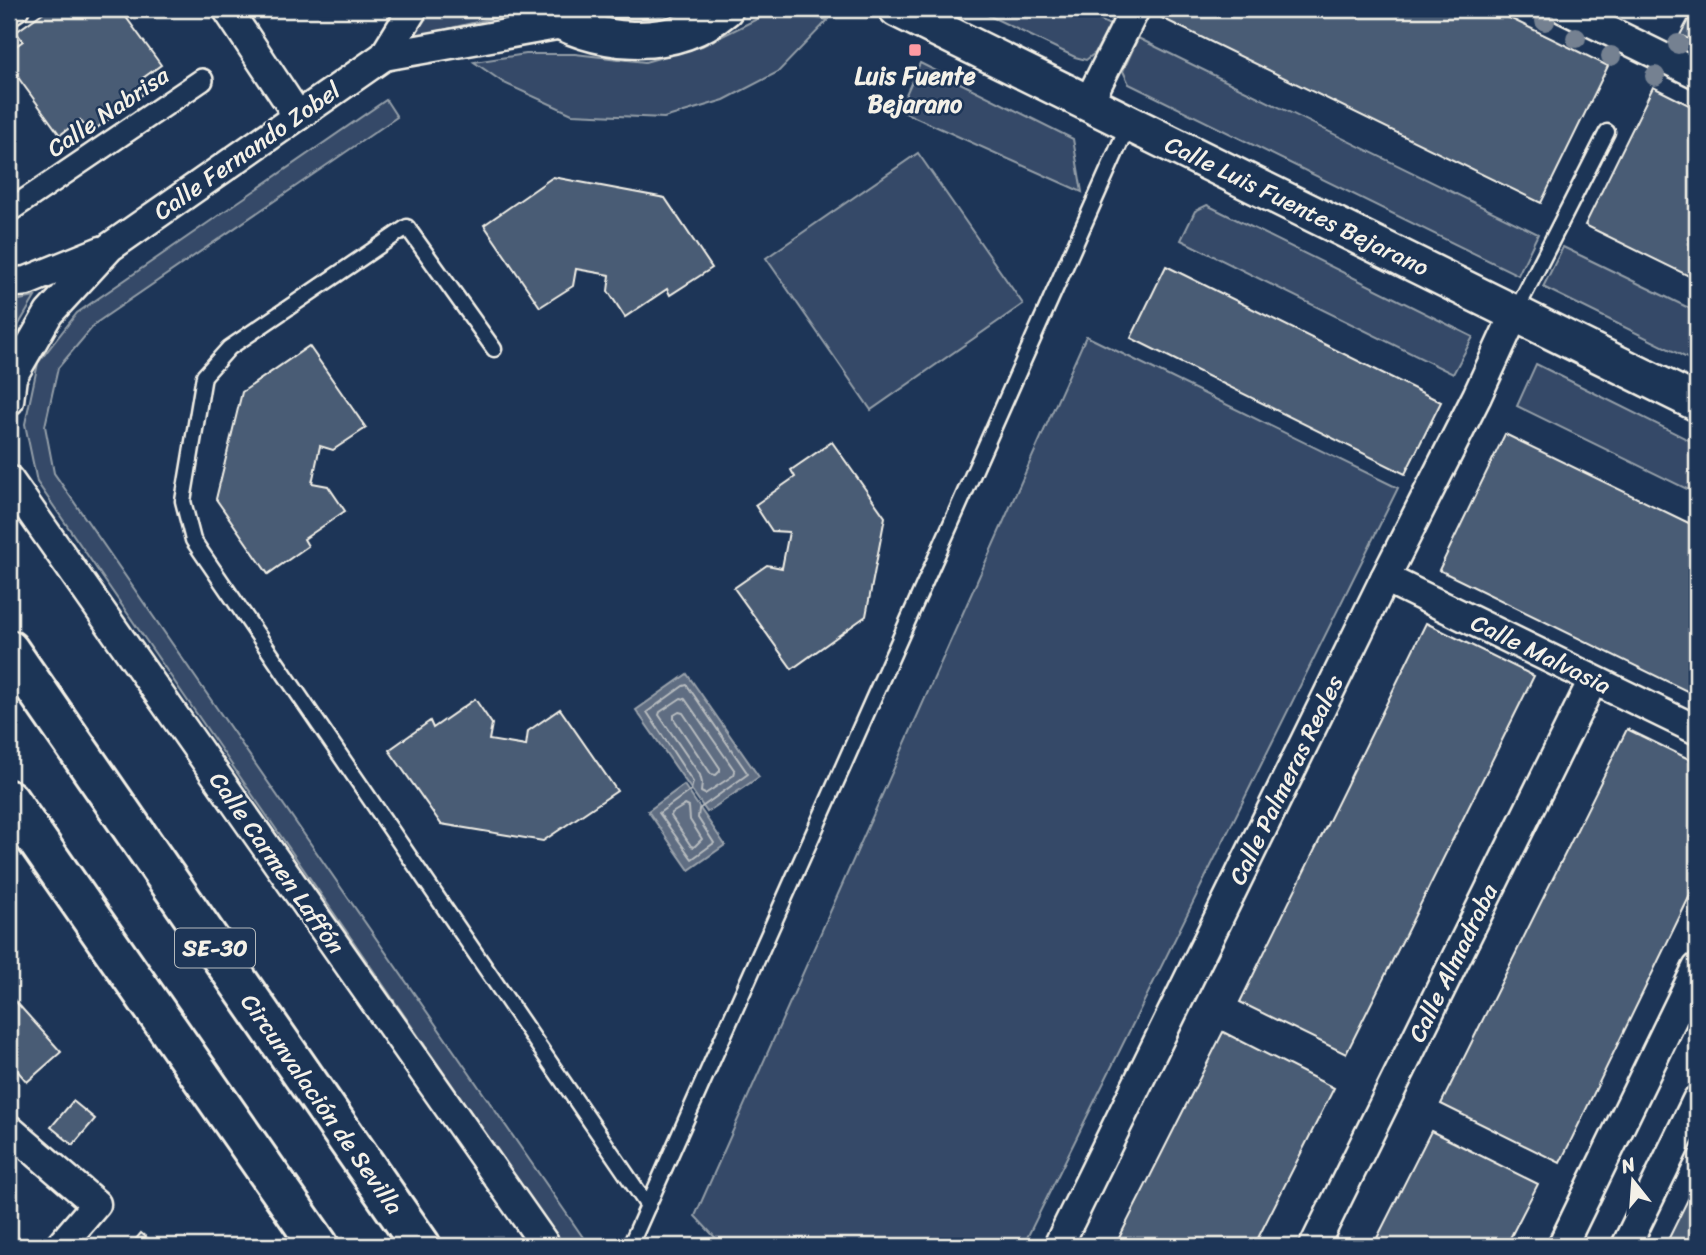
<svg xmlns="http://www.w3.org/2000/svg" width="1706" height="1255" viewBox="0 0 1706 1255" font-family="Sriracha,sans-serif">
<rect width="100%" height="100%" fill="#1d3557"/>
<filter id="ink" filterUnits="userSpaceOnUse"><feTurbulence type="fractalNoise" baseFrequency=".0143" numOctaves="2"/><feDisplacementMap in="SourceGraphic" scale="14" xChannelSelector="R" yChannelSelector="G"/><feConvolveMatrix kernelMatrix="1 2 1 2 8 2 1 2 1" color-interpolation-filters="sRGB"/></filter>
<g filter="url(#ink)">
<!-- green -->
<g fill="#354a67" stroke="#949ea8" stroke-width="2">
<path d="M430,9H509L511,11V14L434,32L403,43Z"/>
<path d="M583,9H688C646,21 625,23 583,9Z"/>
<path d="M975,9H1077L1110,25L1095,53L1086,60L1075,57Z"/>
<path d="M795,14L828,20L778,72L724,100L664,118L572,114L504,83L474,62L526,54H575L645,62L702,46L761,17Z"/>
<path d="M1138,38L1538,234L1518,275L1129,84L1123,71Z"/>
<path d="M920,63L1073,139L1082,192L899,110Z"/>
<path d="M386,100L397,117L96,323L58,368L45,426L54,473L589,1246H563L37,482L25,424L38,363L77,313Z"/>
<path d="M918,153L1023,304L871,410L766,258Z"/>
<path d="M1207,205L1473,337L1453,374L1181,240L1195,211Z"/>
<path d="M1563,247L1697,312V363L1543,287Z"/>
<path d="M35,297L9,341V302Z"/>
<path d="M1086,336L1398,488L1023,1246H723L695,1216Z"/>
<path d="M1536,364L1697,444V494L1517,406Z"/>
</g>
<!-- water -->
<g fill="#5e6d82" stroke="#9aa2ab" stroke-width="2">
<path d="M687,674L759,777L707,812L636,710Z"/>
<path d="M684,785L725,845L689,870L648,811Z"/>
</g>
<g fill="none" stroke-linecap="round" stroke-linejoin="round">
<!-- shore -->
<g stroke="#b8bcbf" stroke-width="2">
<path d="M687,685L748,774L699,809L698,818L714,843L692,859L659,813L691,790L693,782L647,712L683,686Z"/>
<path d="M681,698L685,699L735,771L734,775L705,794L701,792L702,783L700,775L659,715L660,712Z"/>
<path d="M679,712L683,713L720,768V771L716,775L711,774L674,719V715Z"/>
<path d="M685,805L689,807L690,820L702,839L694,847L691,846L671,816L672,813Z"/>
</g>
</g>
<!-- building -->
<g fill="#485b74" stroke="#f4f1e8" stroke-width="2">
<path d="M48,9H120L161,65L143,78L151,88L90,133L80,120L60,135L9,65V51L23,41L16,32Z"/>
<path d="M1167,9H1491L1608,66L1541,203L1162,18Z"/>
<path d="M1694,9H1697V43L1680,35Z"/>
<path d="M1653,87L1697,109V280L1585,225Z"/>
<path d="M9,151L18,163L9,169Z"/>
<path d="M553,177L665,198L712,268L670,295L667,289L625,317L608,291L610,275L576,269L573,286L540,307L484,225Z"/>
<path d="M1166,266L1441,402L1405,474L1131,338Z"/>
<path d="M309,346L366,428L333,450L320,446L312,483L328,486L345,511L304,539L308,546L268,574L216,499L242,392Z"/>
<path d="M1505,434L1697,527V696L1439,570Z"/>
<path d="M832,442L885,517L866,616L792,669L734,588L767,565L782,568L789,532L772,531L755,505L795,477L791,470Z"/>
<path d="M1426,623L1534,676L1346,1054L1240,1002Z"/>
<path d="M475,699L492,724L489,740L526,746L528,731L560,709L617,791L543,841L441,824L389,750L430,721L433,728Z"/>
<path d="M1627,729L1697,763V881L1560,1163L1441,1104Z"/>
<path d="M9,994L61,1052L27,1082L9,1061Z"/>
<path d="M1223,1032L1334,1088L1254,1246H1115Z"/>
<path d="M73,1101L95,1119L73,1145L51,1127Z"/>
<path d="M1431,1131L1538,1184L1506,1246H1373Z"/>
<path d="M1697,1181V1246H1665Z"/>
<path d="M141,1233L157,1246H130Z"/>
</g>
<g fill="none" stroke-linecap="round" stroke-linejoin="round">
<!-- service casing -->
<g stroke="#f4f1e8" stroke-width="19">
<g id="service">
<path d="M1515,313L1607,132"/>
<path d="M494,349L407,227L229,348L204,376L183,501L193,540L648,1206"/>
<path d="M630,1246L1129,123"/>
</g>
</g>
<!-- pedestrian casing -->
<g stroke="#f4f1e8" stroke-width="26">
<g id="pedestrian">
<path d="M9,15L18,9"/>
<path d="M9,211L202,80"/>
</g>
</g>
<!-- minor casing -->
<g stroke="#f4f1e8" stroke-width="33">
<g id="minor">
<path d="M227,9L298,116"/>
<path d="M1564,9L1697,74"/>
<path d="M384,56L562,24"/>
<path d="M1088,103L1135,9"/>
<path d="M9,283L27,281L101,251"/>
<path d="M9,401L12,377L49,313L110,247L384,56L413,9"/>
<path d="M9,480L546,1246"/>
<path d="M1385,578L1697,730"/>
<path d="M9,1129L96,1204L60,1246"/>
<path d="M1058,1246L1385,578L1477,396L1515,313"/>
<path d="M1314,1246L1593,680"/>
<path d="M1562,1246L1697,968"/>
<path d="M1626,1246L1697,1100"/>
</g>
</g>
<!-- tertiary casing -->
<g stroke="#f4f1e8" stroke-width="40">
<g id="tertiary">
<path d="M538,9C595,45 670,54 725,9"/>
<path d="M897,9L1697,403"/>
</g>
</g>
<!-- motorway casing -->
<g stroke="#f4f1e8" stroke-width="44">
<g id="motorway">
<path d="M9,650L421,1246"/>
<path d="M9,800L319,1246"/>
</g>
</g>
<!-- service -->
<use href="#service" stroke="#1d3557" stroke-width="14"/>
<!-- pedestrian -->
<use href="#pedestrian" stroke="#1d3557" stroke-width="21"/>
<!-- minor -->
<use href="#minor" stroke="#1d3557" stroke-width="28"/>
<!-- tertiary -->
<use href="#tertiary" stroke="#1d3557" stroke-width="35"/>
<!-- motorway -->
<use href="#motorway" stroke="#1d3557" stroke-width="38"/>
</g>
<!-- trees -->
<g fill="#748191">
<circle cx="1545" cy="21" r="10"/>
<circle cx="1576" cy="38" r="10"/>
<circle cx="1678" cy="44" r="10"/>
<circle cx="1611" cy="56" r="10"/>
<circle cx="1655" cy="76" r="10"/>
</g>
</g>
<!-- markers -->
<rect fill="#ff9aa2" stroke="#1d3557" stroke-width="2.5" x="908" y="43" width="14" height="14" rx="3.5"/>
<g text-anchor="middle" stroke-width="5" stroke-linejoin="round" paint-order="stroke">
<!-- shield labels -->
<rect fill="#1d3557" stroke="#b4b9bc" stroke-width="2" x="175" y="928.5" width="80" height="39" rx="5"/>
<g font-size="23" font-weight="bold" fill="#f4f1e8">
<text x="215" y="956">SE-30</text>
</g>
<!-- poi labels -->
<g font-size="24" font-weight="bold" fill="#f4f1e8" stroke="#1d3557">
<text x="915" y="84">Luis Fuente<tspan x="915" dy="28">Bejarano</tspan></text>
</g>
<!-- street labels -->
<g font-size="24" fill="#f4f1e8" stroke="#1d3557">
<text transform="translate(108 112) rotate(-34)" y="8">Calle Nabrisa</text>
<text transform="translate(247 151) rotate(-35)" y="8">Calle Fernando Zobel</text>
<text transform="translate(1297 206) rotate(26)" y="8">Calle Luis Fuentes Bejarano</text>
<text transform="translate(1541 654) rotate(26)" y="8">Calle Malvasia</text>
<text transform="translate(1286 780) rotate(-64)" y="8">Calle Palmeras Reales</text>
<text transform="translate(277 863) rotate(55)" y="8">Calle Carmen Laffón</text>
<text transform="translate(1453 963) rotate(-64)" y="8">Calle Almadraba</text>
<text transform="translate(322 1104) rotate(55)" y="8">Circunvalación de Sevilla</text>
</g>
</g>
<!-- margin -->
<rect width="1706" height="1255" fill="none" stroke="#1d3557" stroke-width="35"/>
<rect x="18" y="18" width="1671" height="1220" fill="none" stroke="#f4f1e8" stroke-width="2.5" filter="url(#ink)"/>
<!-- north arrow -->
<g transform="translate(1633 1181) rotate(343)" stroke="#1d3557" stroke-width="5" paint-order="stroke">
<path d="M0-5L12 26L0 18L-12 26Z" fill="#f4f1e8"/>
<text y="-10" font-size="19" font-weight="bold" text-anchor="middle" fill="#f4f1e8">N</text>
</g>
</svg>
